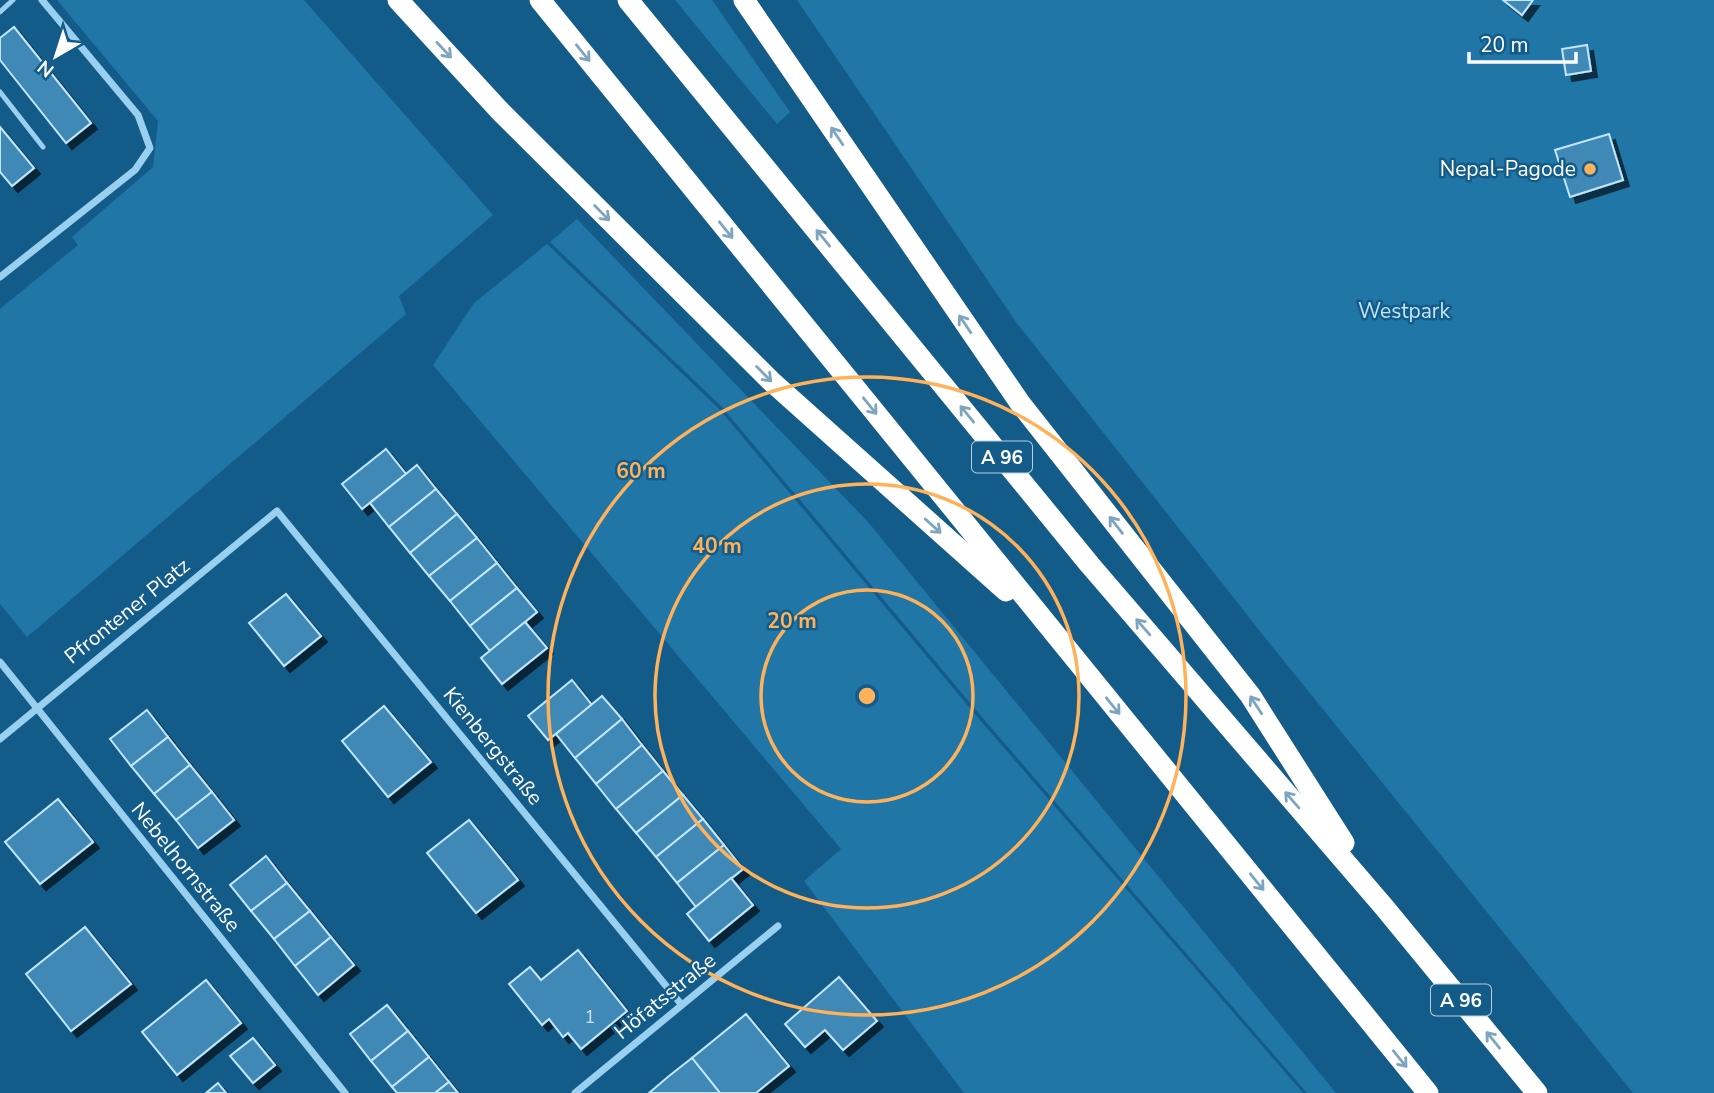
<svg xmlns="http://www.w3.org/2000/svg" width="1714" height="1093" viewBox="0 0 1714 1093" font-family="'Nunito Sans',sans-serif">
<defs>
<filter id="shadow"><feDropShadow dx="6" dy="6" stdDeviation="0" flood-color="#0009"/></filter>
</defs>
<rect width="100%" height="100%" fill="#135c8a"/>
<!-- green -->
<g fill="#2176a8">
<path d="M57,0H304L493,215L399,296L406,314L27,637L0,604V309L78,245L72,237L153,167L158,121Z"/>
<path d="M675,0H712L790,112L777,124Z"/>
<path d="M797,0H1714V1093H1633L1263,635L1016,322Z"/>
<path d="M577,219L868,522L1336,1093H1307L987,723L722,407L550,242Z"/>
<path d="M547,244L720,410L985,726L1303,1093H964L804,881L841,849L433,365L474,303Z"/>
</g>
<!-- building -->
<g fill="#3f89b6" stroke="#c0e6fc" stroke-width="2" filter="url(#shadow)">
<path d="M1503,0H1533L1522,15Z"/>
<path d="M14,27L91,123L66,143L0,60V38Z"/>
<path d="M1587,45L1591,71L1566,75L1562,49Z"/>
<path d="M0,127L34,168L12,186L0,172Z"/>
<path d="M1609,134L1623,180L1570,197L1555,150Z"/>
<path d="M386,449L406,474L362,509L342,484Z"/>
<path d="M417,465L436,489L389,527L370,503Z"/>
<path d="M436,489L457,514L410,553L389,527Z"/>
<path d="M457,514L477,538L429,576L410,553Z"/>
<path d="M477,538L497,563L450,601L429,576Z"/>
<path d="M497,563L517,588L470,626L450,601Z"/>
<path d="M517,588L537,612L490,651L470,626Z"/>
<path d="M286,594L321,636L284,666L249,623Z"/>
<path d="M525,622L547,648L502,684L481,658Z"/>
<path d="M572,680L592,705L548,740L528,716Z"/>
<path d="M602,696L622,719L575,758L556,734Z"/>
<path d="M384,706L431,762L388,797L342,741Z"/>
<path d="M147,710L168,737L131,766L110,739Z"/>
<path d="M622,719L642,745L596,784L575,758Z"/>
<path d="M168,737L190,765L154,794L131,766Z"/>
<path d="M642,745L663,771L616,809L596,784Z"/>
<path d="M190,765L212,792L176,820L154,794Z"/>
<path d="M663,771L683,795L636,833L616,809Z"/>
<path d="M212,792L234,820L198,848L176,820Z"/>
<path d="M683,795L703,819L656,857L636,833Z"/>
<path d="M58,799L93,842L40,884L5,842Z"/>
<path d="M703,819L724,845L677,883L656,857Z"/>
<path d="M469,820L518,880L476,913L427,853Z"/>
<path d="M724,845L743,869L696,907L677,883Z"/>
<path d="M266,856L287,883L251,911L230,885Z"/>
<path d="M731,878L753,905L709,941L687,914Z"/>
<path d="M287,883L310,911L274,939L251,911Z"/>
<path d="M310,911L331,937L295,966L274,939Z"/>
<path d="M85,927L131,984L71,1031L26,974Z"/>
<path d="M331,937L354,965L318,995L295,966Z"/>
<path d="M578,950L627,1011L581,1049L568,1033L563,1037L549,1019L542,1025L509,984L530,967L541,980Z"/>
<path d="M839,977L877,1021L843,1050L825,1030L805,1047L785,1024Z"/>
<path d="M206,980L241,1023L177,1075L142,1032Z"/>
<path d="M387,1005L408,1031L371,1061L350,1034Z"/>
<path d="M746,1014L789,1066L756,1093H720L692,1058Z"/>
<path d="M408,1031L429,1057L392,1087L371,1061Z"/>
<path d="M253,1038L275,1065L253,1083L230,1056Z"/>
<path d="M429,1057L449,1082L435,1093H397L392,1087Z"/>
<path d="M692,1058L720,1093H649L669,1076Z"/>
<path d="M449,1082L458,1093H435Z"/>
<path d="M218,1083L226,1093H206Z"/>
</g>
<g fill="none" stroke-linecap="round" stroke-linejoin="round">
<!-- lane -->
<g stroke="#99d0f0" stroke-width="5">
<path d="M0,12L13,0"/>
<path d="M0,92L43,147"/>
</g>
<!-- street -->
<g stroke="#99d0f0" stroke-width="7">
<path d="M0,277L135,170L150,148L138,115L42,0"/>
<path d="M0,662L345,1093"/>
<path d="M0,739L277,511L681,1004"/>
<path d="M575,1093L778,926"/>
</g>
<!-- highway -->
<g stroke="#fff" stroke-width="21">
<path d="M398,0L499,110L771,381L1006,591"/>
<path d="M540,0L1428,1093"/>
<path d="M628,0L1090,565L1384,907L1537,1093"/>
<path d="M744,0L1020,403L1250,695L1344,843"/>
</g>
</g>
<!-- one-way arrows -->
<defs><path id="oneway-shaft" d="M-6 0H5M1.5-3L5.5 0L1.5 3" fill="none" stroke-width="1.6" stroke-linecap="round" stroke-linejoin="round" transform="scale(1.75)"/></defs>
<g stroke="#7da5bf">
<use href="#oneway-shaft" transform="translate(444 50) rotate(47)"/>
<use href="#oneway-shaft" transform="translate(583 53) rotate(51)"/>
<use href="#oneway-shaft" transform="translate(837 136) rotate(-124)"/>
<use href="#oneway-shaft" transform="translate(602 213) rotate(45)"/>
<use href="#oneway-shaft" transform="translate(726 230) rotate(51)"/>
<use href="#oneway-shaft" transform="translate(823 238) rotate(-129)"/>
<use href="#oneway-shaft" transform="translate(965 324) rotate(-124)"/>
<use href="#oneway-shaft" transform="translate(764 374) rotate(45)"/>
<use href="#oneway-shaft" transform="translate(870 406) rotate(51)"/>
<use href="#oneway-shaft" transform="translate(967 414) rotate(-129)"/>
<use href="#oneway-shaft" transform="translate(1116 525) rotate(-128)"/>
<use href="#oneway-shaft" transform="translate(933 526) rotate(42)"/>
<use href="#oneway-shaft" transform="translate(1143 627) rotate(-131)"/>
<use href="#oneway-shaft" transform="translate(1256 705) rotate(-123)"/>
<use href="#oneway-shaft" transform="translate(1113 706) rotate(51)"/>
<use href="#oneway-shaft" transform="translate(1292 800) rotate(-131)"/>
<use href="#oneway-shaft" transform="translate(1257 882) rotate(51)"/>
<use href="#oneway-shaft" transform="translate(1493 1040) rotate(-129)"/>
<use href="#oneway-shaft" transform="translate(1400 1059) rotate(51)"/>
</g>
<!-- distance rings -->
<g fill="none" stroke="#ffb259" stroke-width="3.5">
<circle cx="867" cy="696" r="106"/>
<circle cx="867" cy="696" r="212"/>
<circle cx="867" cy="696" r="319"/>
</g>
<!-- markers -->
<circle fill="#ffb259" stroke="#135c8a" stroke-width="2.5" cx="1590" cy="169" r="7"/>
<g text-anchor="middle" stroke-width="5" stroke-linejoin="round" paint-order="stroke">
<!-- number labels -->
<g font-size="18" fill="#cfe2ed">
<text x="590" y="1023">1</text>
</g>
<!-- shield labels -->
<g fill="#135c8a" stroke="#b8cedc" stroke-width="2">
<rect x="972" y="441.5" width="60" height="31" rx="5"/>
<rect x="1431" y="984.5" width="60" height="31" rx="5"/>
</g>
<g font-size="19" font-weight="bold" fill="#fff">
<text x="1002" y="464">A 96</text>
<text x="1461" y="1007">A 96</text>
</g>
<!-- poi labels -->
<g font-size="21" fill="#fff" stroke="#135c8a" text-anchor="end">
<text x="1576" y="176">Nepal-Pagode</text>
</g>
<!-- park labels -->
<g font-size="21" fill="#c0e6fc" stroke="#135c8a">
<text x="1404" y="318">Westpark</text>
</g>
<!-- street labels -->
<g font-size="21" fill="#fff" stroke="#135c8a">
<text transform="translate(127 611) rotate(-39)" y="7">Pfrontener Platz</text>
<text transform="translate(493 746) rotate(51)" y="7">Kienbergstraße</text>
<text transform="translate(186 867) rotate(51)" y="7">Nebelhornstraße</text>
<text transform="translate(665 996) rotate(-39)" y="7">Höfatsstraße</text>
</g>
</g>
<circle cx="867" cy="696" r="10" fill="#ffb259" stroke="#135c8a" stroke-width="3.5"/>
<g font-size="21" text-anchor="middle" font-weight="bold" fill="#ffb259" stroke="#135c8a" stroke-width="5" stroke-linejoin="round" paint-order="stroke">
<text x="641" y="478">60 m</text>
<text x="717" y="553">40 m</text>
<text x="792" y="628">20 m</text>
</g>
<!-- north arrow -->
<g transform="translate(56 56) rotate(219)" stroke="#135c8a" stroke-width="5" paint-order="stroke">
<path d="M0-5L12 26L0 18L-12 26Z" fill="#ffffff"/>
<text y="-10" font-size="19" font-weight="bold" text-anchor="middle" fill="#ffffff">N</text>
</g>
<!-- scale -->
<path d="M1469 52v10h107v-10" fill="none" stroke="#ffffff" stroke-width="3.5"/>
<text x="1480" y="52" font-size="21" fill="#ffffff" stroke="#135c8a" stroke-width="5" paint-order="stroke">20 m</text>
</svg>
